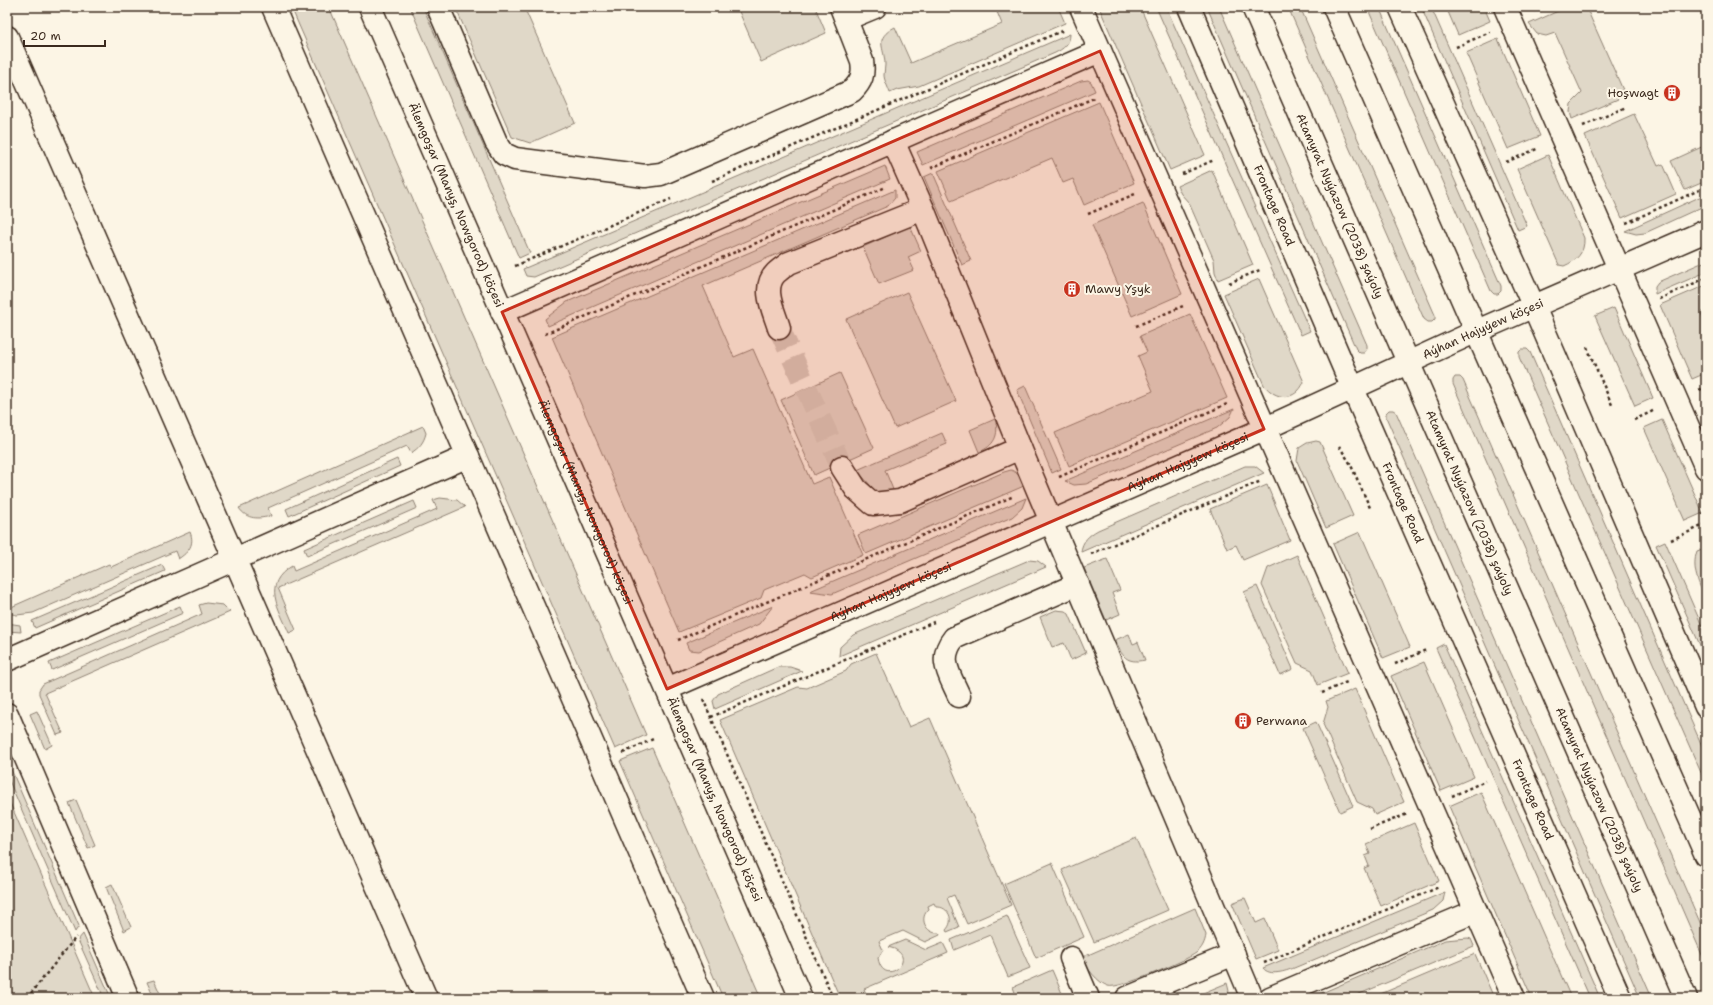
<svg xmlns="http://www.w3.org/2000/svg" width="1713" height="1005" viewBox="0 0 1713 1005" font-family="'Shantell Sans',sans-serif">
<rect width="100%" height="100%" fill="#fcf5e5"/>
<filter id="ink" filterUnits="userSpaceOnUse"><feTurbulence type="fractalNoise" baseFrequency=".025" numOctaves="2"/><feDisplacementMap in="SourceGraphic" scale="8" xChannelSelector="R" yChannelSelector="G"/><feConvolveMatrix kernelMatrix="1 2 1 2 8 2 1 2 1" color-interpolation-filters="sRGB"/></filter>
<g filter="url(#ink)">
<!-- green -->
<g fill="#e0d8c8" stroke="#8e8173">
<path d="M291,7H329L646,735L615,749Z"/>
<path d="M410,7H423L530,253L519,258Z"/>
<path d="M460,7H524L575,123L530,143L512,137L457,11Z"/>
<path d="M737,7H815L826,33L761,62Z"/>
<path d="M995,7H1058L1065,23L919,86L897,90L890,93C888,87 884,80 884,75C884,72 885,68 885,65C885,47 873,39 895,27L911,63L1002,24Z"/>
<path d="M1099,7H1140L1205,155L1170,170Z"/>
<path d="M1156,7H1166L1310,331L1301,335Z"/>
<path d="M1207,7H1219L1367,345V349L1364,353H1360L1356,349Z"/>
<path d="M1288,7H1300L1435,315V319L1432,322H1428L1424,319Z"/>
<path d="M1367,7H1379L1501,286V291L1498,294H1494L1491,291Z"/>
<path d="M1421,7H1431L1527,226L1518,230Z"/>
<path d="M1446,7H1484L1490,21L1458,35Z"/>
<path d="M1567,7H1577L1578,9L1586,7L1623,90L1616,94L1618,99L1572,119L1570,112L1571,104L1582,93L1555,33L1546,36L1537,34L1529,24Z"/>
<path d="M1070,34C1070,44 1063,49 1055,53L534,277L526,276L523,269Z"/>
<path d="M1498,39L1540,136L1508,149L1466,53Z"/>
<path d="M1088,80L1091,82L1095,91L923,165L917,152L1081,81Z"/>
<path d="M1099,102L1134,183L1084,205L1073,179L1063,183L1052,158L951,201L938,171Z"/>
<path d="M1634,114L1658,166L1663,164L1676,194L1622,218L1585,136Z"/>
<path d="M1706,145V181L1685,190L1671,161Z"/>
<path d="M1548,155L1584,238C1585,253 1576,261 1564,266L1559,265L1517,169Z"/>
<path d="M885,166L890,179L548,326L545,319L567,302Z"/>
<path d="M1212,170L1253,265L1218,280L1215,272L1214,260L1189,203L1181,194L1177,186Z"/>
<path d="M933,173L971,261L962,265L924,177Z"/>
<path d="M895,190V198L888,206L703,286L734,357L753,349L812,484L829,477L863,555L812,577L805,573L764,590L761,598L679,632L552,337Z"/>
<path d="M1706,194V205L1645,233L1636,234L1625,231Z"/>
<path d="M1143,203L1182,294L1132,316L1092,225Z"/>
<path d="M910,226L921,251L908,257L914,270L879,284L863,247Z"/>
<path d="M1706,261V272L1655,294V286L1658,282Z"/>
<path d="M1259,279L1304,382C1295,402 1276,400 1264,385L1224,294Z"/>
<path d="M1706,285V310L1701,313L1706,324V373L1692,379L1660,305Z"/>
<path d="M907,292L956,401L895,428L846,319Z"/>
<path d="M1614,308L1653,398L1635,406L1595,316Z"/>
<path d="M1190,314L1227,398L1069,466L1055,433L1153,391L1138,356L1147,352L1140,336Z"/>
<path d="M1522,349H1527L1530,352L1706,755V784L1519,357V352Z"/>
<path d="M840,373L874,448L814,475L781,400Z"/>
<path d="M1455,377H1460L1463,380L1706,936V964L1453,384V380Z"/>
<path d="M1025,386L1061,469L1052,473L1017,390Z"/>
<path d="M1234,409L1230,417L1217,428L1086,484L1074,485L1065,481Z"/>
<path d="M1389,410H1393L1396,412L1652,998H1640L1386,417V413Z"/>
<path d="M995,419C1000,435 994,446 979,452L970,430Z"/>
<path d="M1662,420L1703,513L1685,521L1644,428Z"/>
<path d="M423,426L426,433C424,442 419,448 411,453L407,446L268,508L271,516C259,519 247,520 239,508Z"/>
<path d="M942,433L947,444L885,470L894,492L880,493L876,492L857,470Z"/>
<path d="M1316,441L1320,442L1353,516L1326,528L1297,461L1299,448L1307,443Z"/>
<path d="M397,459L400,466L289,516L286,509Z"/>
<path d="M1245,466H1255L1264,473L1081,552C1082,541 1089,535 1098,530Z"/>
<path d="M1011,470C1019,473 1021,479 1024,486L866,554L858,535L1004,472Z"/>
<path d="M1267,485L1290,540L1243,560L1236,545L1227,549L1210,509Z"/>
<path d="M440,498L457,500L465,507L278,588L296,630L289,633C279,608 261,584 292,566L294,571L437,509L433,500Z"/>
<path d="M1026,498L1022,508L1012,517L832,594L810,591Z"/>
<path d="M414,501L417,508L307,556L304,549Z"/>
<path d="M190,532C195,544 189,552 178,559L175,551L33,613L17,615L7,613V604L9,608L109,564L111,567Z"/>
<path d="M1360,532L1410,647L1383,658L1333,544Z"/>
<path d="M1665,541L1706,635V659L1656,545Z"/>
<path d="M1706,548V600C1699,584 1691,569 1697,551Z"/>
<path d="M1297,555L1348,673L1318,685L1312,670L1297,663L1262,585L1268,568Z"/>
<path d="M1107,559L1120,590L1112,593L1120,614L1106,620L1084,568Z"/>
<path d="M1029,560L1038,561L1046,567L839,656L840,647L853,635Z"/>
<path d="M162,565L165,571L35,628L32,621Z"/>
<path d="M1257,586L1293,669L1280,675L1244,592Z"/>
<path d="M206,603L223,605L230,612L45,693L63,733L57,735L39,694V690L43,684L202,614L199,605Z"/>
<path d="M180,606L183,613L52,670L49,663Z"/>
<path d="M773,606L759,624L699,651L689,650L686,643Z"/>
<path d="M1056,610L1065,611L1069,614L1086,653L1071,660L1064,643L1052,647L1040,617Z"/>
<path d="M7,623L20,625L21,632L7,631Z"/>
<path d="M1129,634L1133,644L1138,642L1145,660C1126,664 1122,656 1115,640Z"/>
<path d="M1444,644L1600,998H1590L1436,648Z"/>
<path d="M876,653L909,727L930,718L1011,905L967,924L954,895L947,898L959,927L947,932L946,930C955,921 949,906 936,907L934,903L928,906L929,909C918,918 926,934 939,933L940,935L925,942L903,931L879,941L883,950L878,958C883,988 916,961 896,950C894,948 890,948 888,947L905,940L926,950L943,943L948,953L864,989L868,998H840L720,720L798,687L807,688L846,671L851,664Z"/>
<path d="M1424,662L1474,777L1441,791L1391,676Z"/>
<path d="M778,667H790L802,671L715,709L713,701L718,694Z"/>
<path d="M1355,689L1404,802L1375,815L1372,809L1357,802L1323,724L1328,707L1326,701Z"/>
<path d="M37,711L52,745L45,749L30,714Z"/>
<path d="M1316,722L1353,806L1340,812L1303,728Z"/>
<path d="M652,748L761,998H723L620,761Z"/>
<path d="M7,760L79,926L75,932L7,776Z"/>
<path d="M1481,792L1571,998H1532L1449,806Z"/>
<path d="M7,796L95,998H7Z"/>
<path d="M76,800L95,845L88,848L69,803Z"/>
<path d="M1414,823L1439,881L1381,906L1364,868L1369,866L1365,856L1370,854L1366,844Z"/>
<path d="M1136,838L1168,910L1094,942L1062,870Z"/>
<path d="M1052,863L1084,937L1036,958L1004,884Z"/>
<path d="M112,884L131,927L124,931L106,887Z"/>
<path d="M1445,892L1443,901L1433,910L1294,968C1286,971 1270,977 1263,968Z"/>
<path d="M1245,898L1256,923L1265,919L1278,950L1256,959L1232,903Z"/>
<path d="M1195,908L1206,935C1205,942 1202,949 1196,953C1185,961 1118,990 1108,986C1098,983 1086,967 1081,958Z"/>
<path d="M1007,916L1030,968L1008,977L990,935L954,950L951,940Z"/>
<path d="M83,934L111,998H104L78,940Z"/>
<path d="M1468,938L1471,939L1474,946L1350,998H1310L1445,940Z"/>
<path d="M1475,954L1494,998H1371Z"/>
<path d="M1052,970L1064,998H1017L1013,987Z"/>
<path d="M154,980L162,998H154L147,982Z"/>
<path d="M1227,983L1229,991C1224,1003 1203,998 1191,998Z"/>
</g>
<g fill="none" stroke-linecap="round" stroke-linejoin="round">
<!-- minor-tunnel -->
<path stroke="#d5ccbd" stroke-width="22" stroke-dasharray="22 11" stroke-linecap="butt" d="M779,328L842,467"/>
<!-- minor casing -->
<g stroke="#3b2a1e" stroke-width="25">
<g id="minor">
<path d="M273,7L703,998"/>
<path id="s1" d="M370,7L801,998"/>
<path d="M438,7L496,142L504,154L515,159L645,176L661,174L852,91C862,81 864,74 862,61L841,7"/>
<path d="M1081,7L1514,998"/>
<path id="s2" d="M1189,7L1353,389L1620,998"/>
<path d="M1400,7L1534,307L1706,707"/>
<path d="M1505,7L1706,468"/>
<path d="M846,19L875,7"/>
<path d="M7,37L426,998"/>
<path d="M893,141L923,209L1020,448L1252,998"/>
<path d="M502,312L1100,51"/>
<path d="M779,328C774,311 761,288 776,273C780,269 785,266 789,263L923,209"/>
<path d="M842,467L856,489L873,504L900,501L1020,448"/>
<path d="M7,660L468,456"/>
<path id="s3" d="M667,689L1264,429L1477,331L1706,231"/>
<path d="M959,696C950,675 937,659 954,638L1078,584"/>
<path d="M7,714L128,998"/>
<path d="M1071,958L1088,998"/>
<path d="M1127,998L1234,954"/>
<path d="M1270,998L1476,911"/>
</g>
</g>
<!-- major casing -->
<g stroke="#3b2a1e" stroke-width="25">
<g id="major">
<path id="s4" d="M1253,7L1686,998"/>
<path d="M1334,7L1706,855"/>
</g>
</g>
<!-- path -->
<g stroke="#3b2a1e" stroke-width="2.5" stroke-dasharray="3 3" stroke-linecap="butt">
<path d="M1534,11L1543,7"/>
<path d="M1456,47L1490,32"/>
<path d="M1583,126L1626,107"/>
<path d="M1506,162L1539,148"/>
<path d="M931,168L1094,98"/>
<path d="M1182,174L1214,160"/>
<path d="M712,181L1064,30"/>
<path d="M1088,214L1135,194"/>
<path d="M1626,223L1706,187"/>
<path d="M515,266L671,199"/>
<path d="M1229,283L1262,269"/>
<path d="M1659,299L1706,278"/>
<path d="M1136,326L1183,306"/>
<path d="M545,334L886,187"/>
<path d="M1587,347L1612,405"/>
<path d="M1699,390L1706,387"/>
<path d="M1634,420L1655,410"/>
<path d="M1339,446L1350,463L1371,510"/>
<path d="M1059,477L1227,404"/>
<path d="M1671,540L1706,524"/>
<path d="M1091,554L1261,481"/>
<path d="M678,640L1014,496"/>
<path d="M1395,664L1426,650"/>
<path d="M1322,693L1349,681"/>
<path d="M703,699L833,998"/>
<path d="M711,717L934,622"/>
<path d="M623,753L653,739"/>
<path d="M1452,796L1485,781"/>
<path d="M1370,829L1407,814"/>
<path d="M1264,963L1439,887"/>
<path d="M27,998L76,937"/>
</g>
<!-- minor -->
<use href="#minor" stroke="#fcf5e5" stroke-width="22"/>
<!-- major -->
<use href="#major" stroke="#fcf5e5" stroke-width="22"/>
</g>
</g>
<!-- marked area -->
<path fill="#c8321e" fill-opacity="0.2" stroke="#c8321e" stroke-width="3" stroke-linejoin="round" d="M1100,51L1264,429L667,689L502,312Z"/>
<!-- icons -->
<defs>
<g id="building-disc" transform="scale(0.9)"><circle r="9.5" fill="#c8321e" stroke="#fcf5e5"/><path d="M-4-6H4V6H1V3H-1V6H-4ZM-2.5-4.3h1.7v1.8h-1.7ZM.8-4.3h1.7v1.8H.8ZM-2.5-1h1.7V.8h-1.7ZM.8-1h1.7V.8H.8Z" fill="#fff"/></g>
</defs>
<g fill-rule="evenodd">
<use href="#building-disc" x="1672" y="93"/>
<use href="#building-disc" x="1072" y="289"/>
<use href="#building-disc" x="1243" y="721"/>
</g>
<g text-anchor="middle" stroke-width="4" stroke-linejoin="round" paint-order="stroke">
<!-- poi labels -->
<g font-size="12" fill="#3b2a1e" stroke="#fcf5e5" text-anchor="start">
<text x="1659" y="97" text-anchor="end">Hoşwagt</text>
<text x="1085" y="293">Mawy Yşyk</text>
<text x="1256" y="725">Perwana</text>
</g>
<!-- street labels -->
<g font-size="12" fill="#3b2a1e" stroke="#fcf5e5">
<text dy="4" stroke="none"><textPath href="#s1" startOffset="216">Älemgoşar (Manyş, Nowgorod) köçesi</textPath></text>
<text dy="4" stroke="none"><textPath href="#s2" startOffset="216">Frontage Road</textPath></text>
<text dy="4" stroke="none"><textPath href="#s4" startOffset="217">Atamyrat Nyýazow (2038) şaýoly</textPath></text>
<text dy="4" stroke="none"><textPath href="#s3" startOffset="892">Aýhan Hajyýew köçesi</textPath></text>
<text dy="4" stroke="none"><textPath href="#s3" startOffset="568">Aýhan Hajyýew köçesi</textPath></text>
<text dy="4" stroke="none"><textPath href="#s1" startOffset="540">Älemgoşar (Manyş, Nowgorod) köçesi</textPath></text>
<text dy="4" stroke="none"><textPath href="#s2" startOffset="540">Frontage Road</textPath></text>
<text dy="4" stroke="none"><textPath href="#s4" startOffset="541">Atamyrat Nyýazow (2038) şaýoly</textPath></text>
<text dy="4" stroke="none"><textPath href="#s3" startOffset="244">Aýhan Hajyýew köçesi</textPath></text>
<text dy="4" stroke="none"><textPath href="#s1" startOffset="864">Älemgoşar (Manyş, Nowgorod) köçesi</textPath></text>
<text dy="4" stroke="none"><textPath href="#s2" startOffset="864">Frontage Road</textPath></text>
<text dy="4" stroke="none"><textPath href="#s4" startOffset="865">Atamyrat Nyýazow (2038) şaýoly</textPath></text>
</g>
</g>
<!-- margin -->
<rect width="1713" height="1005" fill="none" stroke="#fcf5e5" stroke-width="24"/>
<rect x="12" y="12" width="1689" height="981" fill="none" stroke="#3b2a1e" stroke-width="1.5" filter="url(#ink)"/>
<!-- scale -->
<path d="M24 40v6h81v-6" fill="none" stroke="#3b2a1e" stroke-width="2"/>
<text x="30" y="40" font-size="12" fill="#3b2a1e" stroke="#fcf5e5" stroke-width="3" paint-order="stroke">20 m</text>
</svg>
